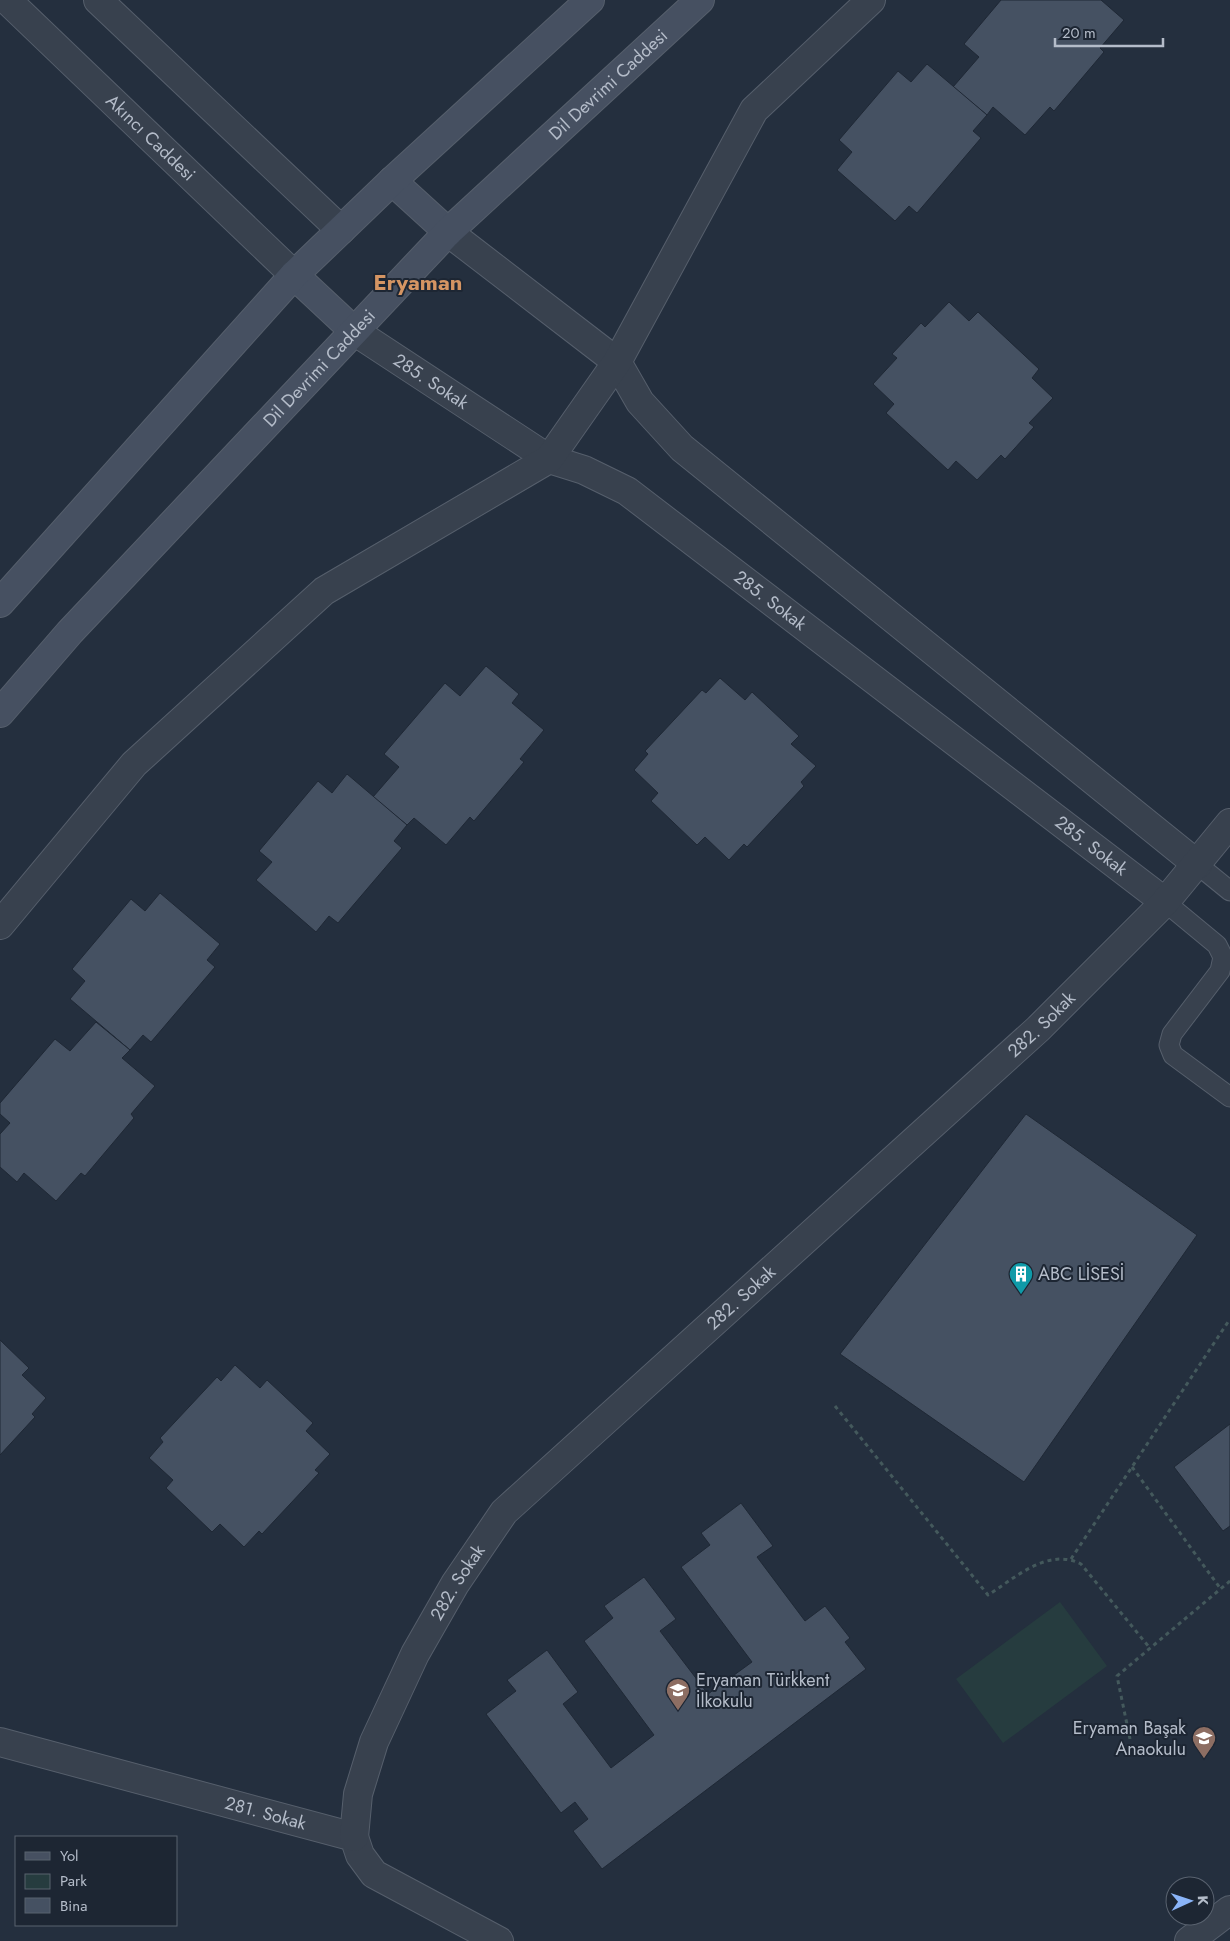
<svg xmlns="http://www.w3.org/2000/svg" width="1230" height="1941" viewBox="0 0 1230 1941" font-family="Jost,sans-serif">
<rect width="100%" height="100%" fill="#242f3e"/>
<!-- green -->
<path fill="#263c3f" d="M1060,1602L1107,1666L1003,1743L956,1679Z"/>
<!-- building -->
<g fill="#455162" stroke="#1f2835">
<path d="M1001,0H1101L1124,20L1100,48L1104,52L1054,111L1050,107L1025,135L993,107L987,115L953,87L979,57L964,44Z"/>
<path d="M927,64L987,115L973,131L981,138L917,213L909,206L895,221L837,170L852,152L839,140L898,71L911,82Z"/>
<path d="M949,302L969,321L978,312L1039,369L1032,378L1053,398L1029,423L1034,427L1005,459L1001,455L977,480L956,461L948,470L886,413L894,404L873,384L897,358L892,354L921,323L925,327Z"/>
<path d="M486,666L519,694L512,703L544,730L520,759L524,762L474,821L470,817L446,845L414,818L407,825L373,797L399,767L384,754L445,683L460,696Z"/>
<path d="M720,678L745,700L752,692L799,736L791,744L816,766L801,782L804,786L747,847L744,844L729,860L705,837L697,845L651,801L658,793L634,770L648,754L645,751L702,690L706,693Z"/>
<path d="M347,774L407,825L394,841L402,848L338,923L329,916L316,932L256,880L272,862L259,851L318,781L332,793Z"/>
<path d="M160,893L220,944L207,960L215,967L151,1042L143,1035L130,1050L70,999L85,981L72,969L131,899L145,911Z"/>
<path d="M96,1022L130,1050L122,1058L155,1086L131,1114L134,1118L85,1176L81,1173L56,1201L24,1173L17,1182L0,1167V1134L10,1123L0,1114V1103L55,1039L70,1051Z"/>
<path d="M1026,1114L1197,1235L1024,1482L840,1354Z"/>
<path d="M0,1340L29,1368L22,1375L46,1398L32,1414L35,1417L0,1455Z"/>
<path d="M235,1365L260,1388L267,1380L313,1423L306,1431L330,1454L315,1470L319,1473L262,1534L259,1531L244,1547L220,1524L212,1532L166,1488L173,1480L149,1458L163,1442L160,1438L217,1377L221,1381Z"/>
<path d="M1230,1424V1526L1223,1531L1174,1467Z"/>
<path d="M741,1503L773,1546L757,1557L805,1621L825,1606L850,1638L845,1642L866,1669L602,1869L573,1831L588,1819L575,1802L561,1813L486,1714L516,1691L507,1680L547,1650L578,1692L563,1704L611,1768L654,1735L584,1641L613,1618L604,1606L644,1577L676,1619L660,1631L708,1694L752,1662L681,1567L710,1545L701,1533Z"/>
</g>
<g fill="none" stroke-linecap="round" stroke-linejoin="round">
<!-- service casing -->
<g stroke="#565f6c" stroke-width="21">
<g id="service">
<path d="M1198,865L1230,891"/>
<path d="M1165,902L1217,945L1223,957L1220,971L1172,1034L1169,1045L1173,1055L1230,1097"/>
</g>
</g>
<!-- minor casing -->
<g stroke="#565f6c" stroke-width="30">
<g id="minor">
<path d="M448,232L617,362L640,402L682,448L1198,865"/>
<path id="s1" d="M354,331L549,459L584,470L627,491L1165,902"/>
<path d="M0,925L134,764L324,591L549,459L617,362L754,110L871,0"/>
<path id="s2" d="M0,1742L354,1837L360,1855L374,1874L499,1941"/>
<path id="s3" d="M354,1837L358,1794L374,1742L415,1654L455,1584L504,1512L1038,1029L1165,902L1230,823"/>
<path d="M1189,1941L1230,1910"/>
</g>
</g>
<!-- tertiary casing -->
<g stroke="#565f6c" stroke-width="30">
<g id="tertiary">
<path id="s4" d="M7,0L294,275"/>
<path d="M98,0L341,230"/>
</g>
</g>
<!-- secondary casing -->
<g stroke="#565f6c" stroke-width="30">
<g id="secondary">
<path d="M392,181L448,232"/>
<path d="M294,275L354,331"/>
<path d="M0,603L294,275L392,181L590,0"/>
<path id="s5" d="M0,713L70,632L448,232L700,0"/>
</g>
</g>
<!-- path -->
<g stroke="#44595c" stroke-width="3" stroke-dasharray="4 4" stroke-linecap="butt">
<path d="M835,1406L988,1595C1015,1578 1048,1547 1081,1564L1149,1647"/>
<path d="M1132,1467L1220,1588"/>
<path d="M1071,1559L1230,1319"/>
<path d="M1130,1739L1117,1676L1230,1581"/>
</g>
<!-- service -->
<use href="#service" stroke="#38414e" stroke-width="19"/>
<!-- minor -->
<use href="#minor" stroke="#38414e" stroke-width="28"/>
<!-- tertiary -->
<use href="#tertiary" stroke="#38414e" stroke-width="28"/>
<!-- secondary -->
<use href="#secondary" stroke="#465061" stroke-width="28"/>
</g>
<!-- icons -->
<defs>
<g id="building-pin" transform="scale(1.25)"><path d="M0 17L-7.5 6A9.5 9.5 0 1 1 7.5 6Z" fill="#0f9aa8" stroke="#1d2633"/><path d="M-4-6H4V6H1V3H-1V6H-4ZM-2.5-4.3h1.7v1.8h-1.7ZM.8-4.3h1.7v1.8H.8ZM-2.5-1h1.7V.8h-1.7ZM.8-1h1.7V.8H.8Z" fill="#fff"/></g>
<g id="school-pin" transform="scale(1.25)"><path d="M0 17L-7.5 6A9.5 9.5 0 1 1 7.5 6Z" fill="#8d6e63" stroke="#1d2633"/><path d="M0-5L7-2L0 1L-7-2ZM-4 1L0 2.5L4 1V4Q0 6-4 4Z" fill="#fff"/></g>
</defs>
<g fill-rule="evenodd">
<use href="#building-pin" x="1021" y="1274"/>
<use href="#school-pin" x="678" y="1690"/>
<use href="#school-pin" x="1204" y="1738"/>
</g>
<g text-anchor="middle" stroke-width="4" stroke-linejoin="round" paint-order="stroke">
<!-- street labels -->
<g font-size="18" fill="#b4bcc9" stroke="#1d2633">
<text dy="6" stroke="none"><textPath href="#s5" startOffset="875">Dil Devrimi Caddesi</textPath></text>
<text dy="6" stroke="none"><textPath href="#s4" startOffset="199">Akıncı Caddesi</textPath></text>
<text dy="6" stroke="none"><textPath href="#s5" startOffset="470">Dil Devrimi Caddesi</textPath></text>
<text dy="6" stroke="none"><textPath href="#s1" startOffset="92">285. Sokak</textPath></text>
<text dy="6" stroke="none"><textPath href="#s1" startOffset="498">285. Sokak</textPath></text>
<text dy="6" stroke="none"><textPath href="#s1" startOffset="902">285. Sokak</textPath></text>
<text dy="6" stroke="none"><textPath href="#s3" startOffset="1088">282. Sokak</textPath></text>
<text dy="6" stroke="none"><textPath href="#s3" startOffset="682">282. Sokak</textPath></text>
<text dy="6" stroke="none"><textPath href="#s3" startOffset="278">282. Sokak</textPath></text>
<text dy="6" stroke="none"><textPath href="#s2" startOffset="275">281. Sokak</textPath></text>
</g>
<!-- poi labels -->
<g font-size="18" fill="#b4bcc9" stroke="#1d2633" text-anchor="start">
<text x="1038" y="1280">ABC LİSESİ</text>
<text x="696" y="1686">Eryaman Türkkent<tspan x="696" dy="21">İlkokulu</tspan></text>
<text x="1186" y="1734" text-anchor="end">Eryaman Başak<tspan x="1186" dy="21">Anaokulu</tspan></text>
</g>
<!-- district labels -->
<g font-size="22" font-weight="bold" fill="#d59563" stroke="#1d2633">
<text x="418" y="290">Eryaman</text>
</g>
</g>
<!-- legend -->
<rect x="15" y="1836" width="162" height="90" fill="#1d2633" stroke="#59626f"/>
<rect x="25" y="1852" width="25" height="8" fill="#465061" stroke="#59626f"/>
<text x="60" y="1861" font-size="15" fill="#b4bcc9">Yol</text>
<rect x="25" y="1874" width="25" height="15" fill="#263c3f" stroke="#59626f"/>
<text x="60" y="1886" font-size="15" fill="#b4bcc9">Park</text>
<rect x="25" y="1898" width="25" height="15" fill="#455162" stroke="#59626f"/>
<text x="60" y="1911" font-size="15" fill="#b4bcc9">Bina</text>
<!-- north arrow -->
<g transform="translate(1190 1901) rotate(87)"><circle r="24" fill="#1d2633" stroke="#59626f"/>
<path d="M0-4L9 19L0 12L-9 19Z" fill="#8ab4f8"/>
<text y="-8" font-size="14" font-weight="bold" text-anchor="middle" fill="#b4bcc9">K</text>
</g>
<!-- scale -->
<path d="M1055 38v8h108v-8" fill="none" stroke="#b4bcc9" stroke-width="2.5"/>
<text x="1062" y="38" font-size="15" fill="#b4bcc9" stroke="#1d2633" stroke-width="4" paint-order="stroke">20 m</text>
</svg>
